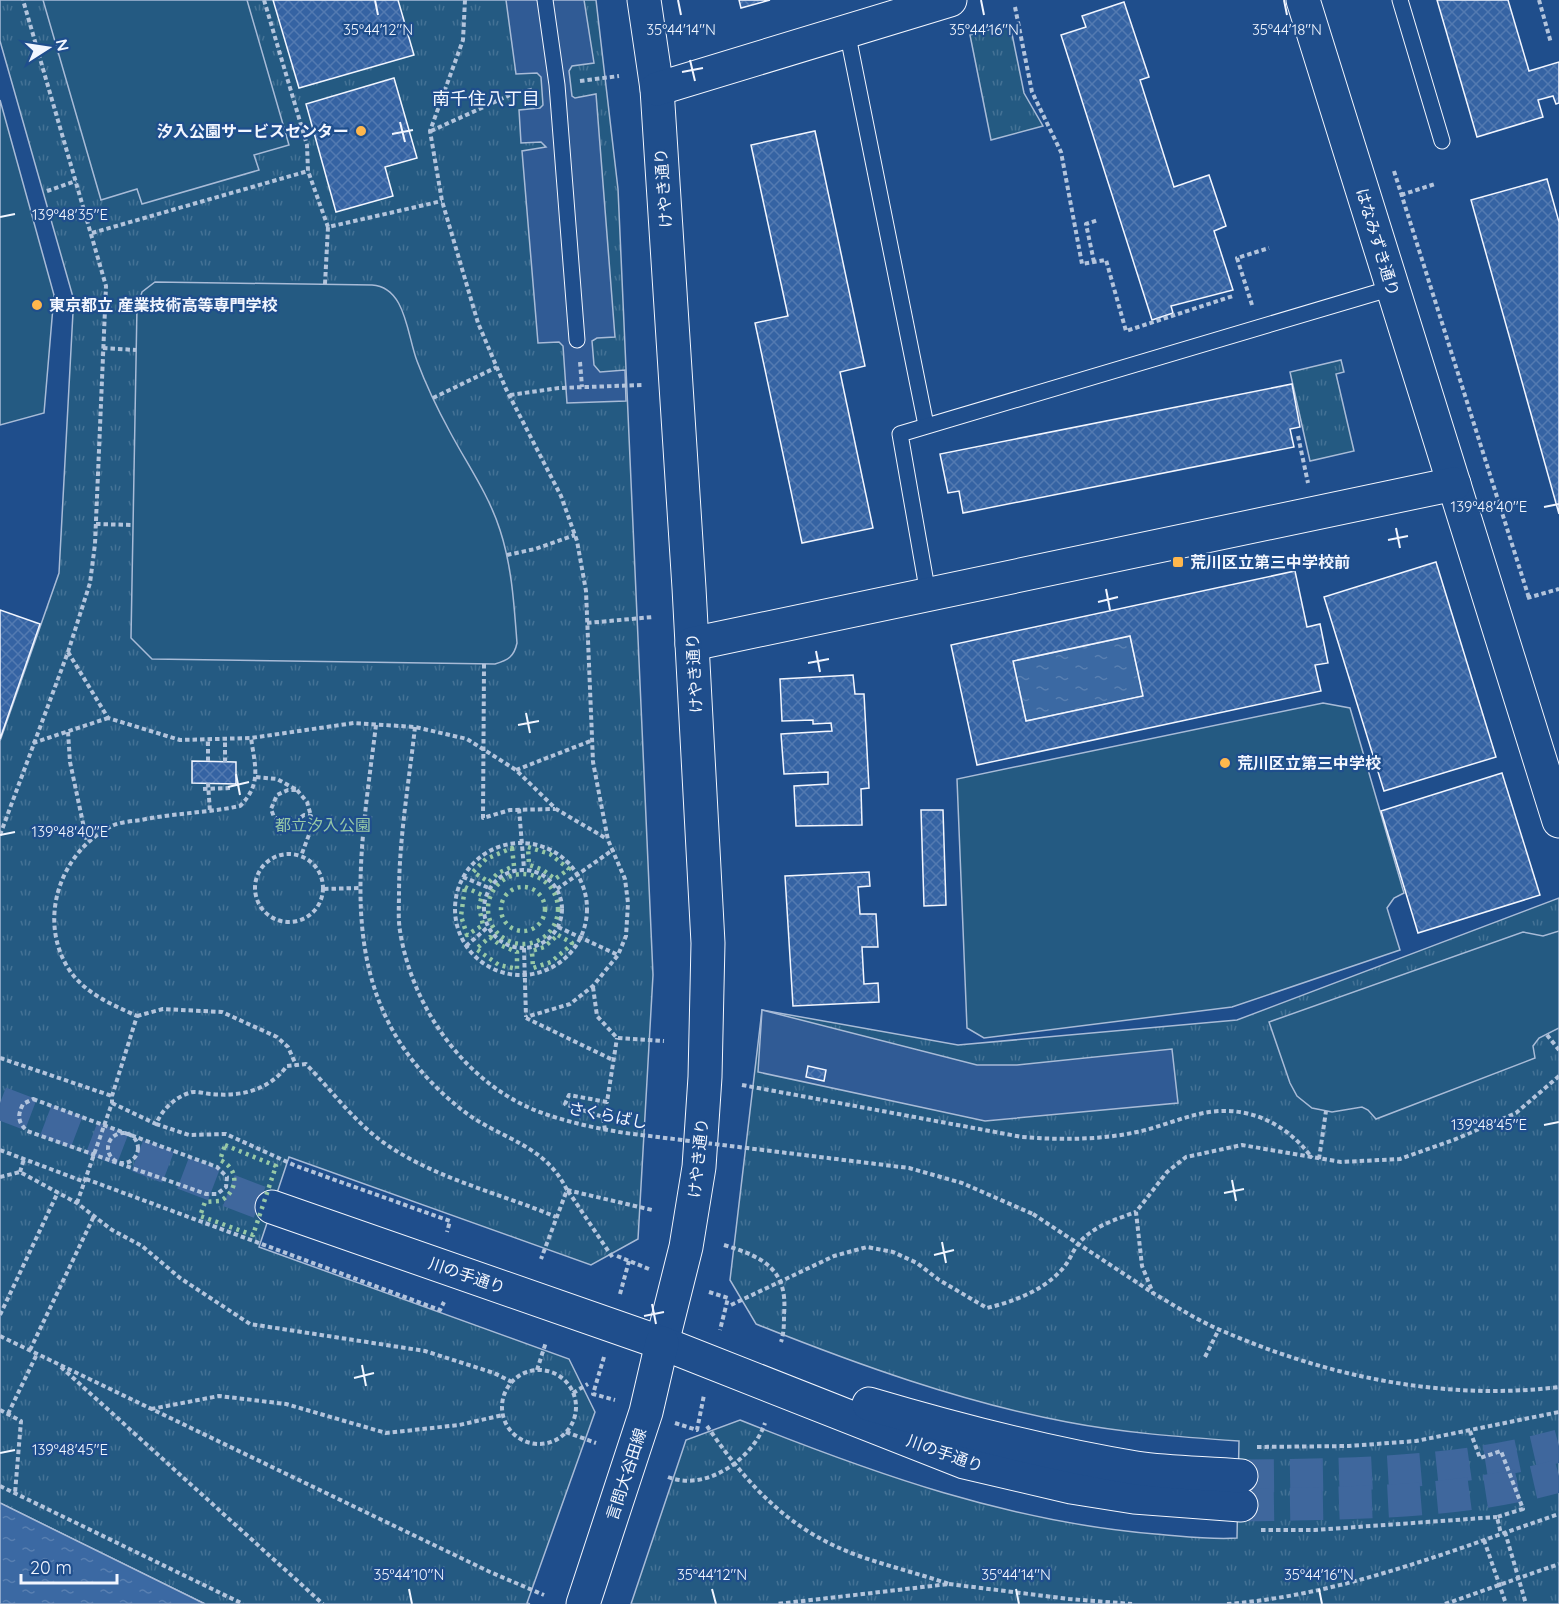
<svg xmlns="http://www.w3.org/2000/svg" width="1559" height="1604" viewBox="0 0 1559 1604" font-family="Quicksand,'Noto Sans JP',sans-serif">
<defs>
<pattern id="grass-tufts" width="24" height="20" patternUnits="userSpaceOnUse" patternTransform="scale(1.5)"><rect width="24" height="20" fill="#245a82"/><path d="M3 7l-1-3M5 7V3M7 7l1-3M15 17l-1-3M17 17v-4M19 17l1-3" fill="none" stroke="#447295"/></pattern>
<pattern id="water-ripples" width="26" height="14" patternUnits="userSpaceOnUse" patternTransform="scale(1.5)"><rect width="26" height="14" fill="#3b69a3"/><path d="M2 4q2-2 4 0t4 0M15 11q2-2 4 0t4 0" fill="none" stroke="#587fb1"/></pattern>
<pattern id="building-cross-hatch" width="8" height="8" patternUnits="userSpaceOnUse" patternTransform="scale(1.5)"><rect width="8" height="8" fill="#3563a3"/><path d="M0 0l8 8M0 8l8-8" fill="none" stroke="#537ab1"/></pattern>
</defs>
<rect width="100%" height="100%" fill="#1f4e8c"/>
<!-- grass -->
<g fill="url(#grass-tufts)" stroke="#a8bbd7" stroke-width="1.5">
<path d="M0,0H596L618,189L653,975L638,1239L591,1265L289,1157L259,1247L569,1359L595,1412L527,1603L530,1604H205L0,1503V741L59,573L73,312V297L0,41Z"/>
<path d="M1010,24L1024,93L1043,126L991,140L970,35Z"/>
<path d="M1341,360L1344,372L1336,374L1354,451L1310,461L1290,372Z"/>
<path d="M1559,898V1604H631L686,1440L740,1420C875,1474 1010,1522 1155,1534C1182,1536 1210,1540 1237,1538L1239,1441C1181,1437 1124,1433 1067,1422C961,1402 856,1364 756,1324L730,1280L762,1010L958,1045L1237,1020Z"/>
</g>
<!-- garden -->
<g fill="#245a82" stroke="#a8bbd7" stroke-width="1.5">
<path d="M43,0H247L289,145L254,155L259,170L142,204L137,189L101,200Z"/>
<path d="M0,100L54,295L44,413L0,425Z"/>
<path d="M155,282L372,285C406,287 407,335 417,361C426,385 438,410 450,432C467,464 489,495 500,530C512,567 514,604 517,643C514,657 508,660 495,664L152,659L131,638L137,307L142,292Z"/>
<path d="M1323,703L1350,708L1404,893L1394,898L1387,908L1400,950L1232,1007L984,1038L967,1028L957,779Z"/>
<path d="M1559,931V1028L1539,1038L1533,1046L1535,1058L1376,1119L1368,1110L1362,1107L1332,1112L1312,1108L1297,1096L1290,1083L1269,1022L1523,932L1543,936Z"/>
</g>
<!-- parking -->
<g fill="#305b95" stroke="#a8bbd7" stroke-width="1.5">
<path d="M506,0H584L594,63L572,66L569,71L572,96L575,98L596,94L615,337L597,338L592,341L594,365L600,372L625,370L626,401L567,403L563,346L559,342L538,343L522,151L546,147L541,142L521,143L519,110L540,108L543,105L541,77L537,73L516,74Z"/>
<path d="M762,1010L977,1065H1017L1172,1049L1178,1103L985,1121L758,1072Z"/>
</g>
<!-- water -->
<g fill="url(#water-ripples)" stroke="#a8bbd7" stroke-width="1.5">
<path d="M1130,636L1143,696L1026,721L1013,661Z"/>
<path d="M0,1503L205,1604H0Z"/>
</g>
<!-- building -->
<g fill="url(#building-cross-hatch)" stroke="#f2f6ff" stroke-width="1.5" fill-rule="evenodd">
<path d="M273,0H398L414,55L299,88Z"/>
<path d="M739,0H770L741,8Z"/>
<path d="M1437,0H1508L1529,71L1559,62V103L1556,104L1553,96L1538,100L1543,117L1477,137Z"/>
<path d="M1124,2L1149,77L1140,80L1174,187L1209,175L1226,226L1214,231L1233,290L1171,306L1173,313L1152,320L1061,35L1086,27L1082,16Z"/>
<path d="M394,78L417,158L385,167L393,196L336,212L306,104Z"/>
<path d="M815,131L865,366L840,372L873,528L802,543L755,323L788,316L751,145Z"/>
<path d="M1547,179L1559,222V514L1471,200Z"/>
<path d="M1292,384L1300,427L1290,429L1294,447L963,513L959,491L948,493L940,454Z"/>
<path d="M1436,562L1496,757L1384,791L1324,597Z"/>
<path d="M1295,571L1307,627L1320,624L1328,663L1315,665L1321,691L977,765L951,645ZM1130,636L1143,696L1026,721L1013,661Z"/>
<path d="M0,610L40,624L0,739Z"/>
<path d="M853,675L855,694H864L869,788L861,789L862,825L796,826L794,786L828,784V772L784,774L781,734L832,731L831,723L813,724V720L782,721L780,679Z"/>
<path d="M192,761L236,762V784L192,783Z"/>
<path d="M1502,773L1540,895L1418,933L1381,811Z"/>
<path d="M921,810H943L946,905L924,906Z"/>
<path d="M869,872L870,886L858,887L860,914H876L878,947H862L864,984L878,983L879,1002L793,1006L785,876Z"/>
<path d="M808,1066L826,1070L824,1081L806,1077Z"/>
</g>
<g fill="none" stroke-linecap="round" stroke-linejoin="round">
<!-- primary-tunnel -->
<g stroke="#3f679d" stroke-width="33" stroke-dasharray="33 16" stroke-linecap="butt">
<path d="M0,1103L272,1207"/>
<path d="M1241,1476C1348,1475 1455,1474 1559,1446"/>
<path d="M1241,1505C1348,1503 1456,1504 1559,1476"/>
</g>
<!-- service casing -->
<g stroke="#f2f6ff" stroke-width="17">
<g id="service">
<path d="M545,0L557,85L577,340"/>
<path d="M1400,0L1442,141"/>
<path d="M847,31L926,425"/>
<path d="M928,594L900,434L1392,288"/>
</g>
</g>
<!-- tertiary casing -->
<g stroke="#f2f6ff" stroke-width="35">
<g id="tertiary">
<path d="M644,0L657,89L689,588L708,943L705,1077L699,1167L686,1247L662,1343"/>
<path d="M1303,0L1559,821"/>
<path d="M657,89L950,0"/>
<path d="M692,644L1454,484"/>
</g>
</g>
<!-- primary casing -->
<g stroke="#f2f6ff" stroke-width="35">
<g id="primary">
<path d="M272,1207L662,1343L964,1462L1071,1487L1134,1497L1241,1505"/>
<path d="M869,1404C957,1430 1045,1453 1136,1468C1170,1473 1206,1473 1241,1476"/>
<path d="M583,1604L646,1412L662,1343"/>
</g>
</g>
<!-- path -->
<g stroke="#b3c4dc" stroke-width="4" stroke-dasharray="4.5 3" stroke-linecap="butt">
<path d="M264,0L307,145L308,171L328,227L442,201"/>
<path d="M465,0L463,40L430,131L442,201L478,323L506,389L561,496L577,541L586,591L593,762L608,840L625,879L628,903L626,936L618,955L593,986L570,1004L526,1017"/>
<path d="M1539,0L1551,43"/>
<path d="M1015,7L1032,92L1061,152L1082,264L1106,260L1126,331L1233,296"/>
<path d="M580,81L619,76"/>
<path d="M431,131L510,95L535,89"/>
<path d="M1394,171L1529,598"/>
<path d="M47,191L76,181"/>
<path d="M1401,195L1435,184"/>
<path d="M92,233L308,171"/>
<path d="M1094,262L1086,224L1098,220"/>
<path d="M325,284L328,227"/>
<path d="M1252,305L1237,258L1269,248"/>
<path d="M103,348L136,350"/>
<path d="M580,362L582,387"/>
<path d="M510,395L559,388L643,385"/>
<path d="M433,398L497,367"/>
<path d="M1298,436L1308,483"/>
<path d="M96,524L133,525"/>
<path d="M507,555L535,549L575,535"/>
<path d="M1527,598L1559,589"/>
<path d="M587,623L653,617"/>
<path d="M68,652L108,718L180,740L251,738L354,723L415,727L467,739L516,770L556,809L607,839"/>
<path d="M484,664L483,818L510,810L555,809"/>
<path d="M376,725C358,871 330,1005 462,1110C501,1140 544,1143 567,1190L541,1259"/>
<path d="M68,732L70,762L87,842"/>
<path d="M33,743L108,718"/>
<path d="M208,761V739"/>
<path d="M225,762V739"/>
<path d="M516,770L593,740"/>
<path d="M256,777L277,779L297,790H288L277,795L271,809L274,817L284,824L295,822L304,815L311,816L310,832L301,856"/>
<path d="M208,783L210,812"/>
<path d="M203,789L232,788"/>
<path d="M297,790L307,802L311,816"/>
<path d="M519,809L524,869"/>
<path d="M0,835L68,652L90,583L95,544L106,286L23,0"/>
<circle cx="521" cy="909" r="66"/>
<circle cx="289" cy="888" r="34"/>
<circle cx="523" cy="909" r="39"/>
<path d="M463,877L489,888"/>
<path d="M324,889L359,888"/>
<path d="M557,889L614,849"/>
<path d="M558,927L618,955"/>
<path d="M466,946L488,927"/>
<path d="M524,948L526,1017"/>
<path d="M593,987L597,1016L617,1038L664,1041"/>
<path d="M137,1016L163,1009L222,1012L277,1037L288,1047L296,1065"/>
<path d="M526,1018L613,1060"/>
<path d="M1547,1035L1559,1050"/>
<path d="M0,1058L112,1096"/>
<path d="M1559,1076L1516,1113L1456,1139L1400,1159L1341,1162L1242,1145L1186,1157L1167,1172L1136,1212L1142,1266L1153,1293C1177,1307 1200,1322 1225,1332C1329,1377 1446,1401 1559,1387"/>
<path d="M742,1085L1022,1137C1060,1140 1100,1140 1137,1132C1161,1127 1184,1116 1209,1112C1251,1106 1288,1125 1312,1158"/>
<path d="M33,1099L217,1167L227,1177L226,1187L217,1194H206L27,1131C18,1122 17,1116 23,1104Z"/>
<path d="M112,1103L156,1124C162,1110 174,1098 189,1093C195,1090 205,1094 212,1094C241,1097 269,1090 287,1066L306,1064C333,1092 355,1123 387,1145C439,1180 500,1193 556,1217"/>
<path d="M156,1124L189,1135L226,1134L296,1166L450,1221L447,1232"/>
<path d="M605,1130L603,1117L565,1104L569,1095L607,1102L617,1038"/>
<circle cx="123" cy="1148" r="15"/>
<path d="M0,1150L85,1182"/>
<path d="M1319,1159L1326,1111"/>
<path d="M20,1172L24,1159"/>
<path d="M0,1177L20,1172L77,1203L112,1230L142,1246L180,1278L250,1324L425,1351L494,1373L512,1382"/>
<path d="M86,1179L440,1310L444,1302"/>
<path d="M567,1190L652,1210"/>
<path d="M568,1191L613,1258"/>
<path d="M77,1203L112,1103V1096L137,1016C113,1005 86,994 70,971C36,921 60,850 114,825C122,822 132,821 141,820C174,813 207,813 240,806C262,784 255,766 251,738"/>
<path d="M1033,1214L1153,1293"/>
<path d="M724,1245C763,1257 788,1269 784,1314C784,1323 784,1333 781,1342"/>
<path d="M617,1256L649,1269"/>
<path d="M709,1292L728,1298L720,1330"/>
<path d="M620,1294L629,1261"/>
<path d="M731,1305L834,1256L867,1247L893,1252L917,1263L939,1280L987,1308C1015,1301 1045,1290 1064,1267C1070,1260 1073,1250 1079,1243C1093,1226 1117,1219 1136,1212"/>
<path d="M0,1315L58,1192"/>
<path d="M0,1336L490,1572L544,1595"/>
<path d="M30,1350L94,1216"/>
<path d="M604,1357L593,1394L615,1400"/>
<path d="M1205,1357L1219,1329"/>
<path d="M61,1367L323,1604"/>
<path d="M537,1370L546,1342"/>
<circle cx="539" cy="1407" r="37"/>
<path d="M573,1393L588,1384"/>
<path d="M151,1409L219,1396L286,1404L386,1433L459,1425L503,1415"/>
<path d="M0,1410L21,1421L15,1493"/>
<path d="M8,1414L37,1354"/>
<path d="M675,1423L697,1430L704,1395"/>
<path d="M707,1426C748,1486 790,1532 862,1557C891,1567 920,1574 949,1584L777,1604"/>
<path d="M1470,1431L1480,1458L1501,1451L1523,1509L1497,1517L1501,1534"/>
<path d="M566,1432L596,1443"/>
<path d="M1257,1447L1349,1446L1416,1441L1559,1412"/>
<path d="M668,1477C706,1492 753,1459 765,1423"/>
<path d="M0,1486L243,1604"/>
<path d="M1261,1530H1315L1497,1517"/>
<path d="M1505,1532L1526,1604"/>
<path d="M1484,1540L1506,1604"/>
<path d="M949,1584L1069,1599L1132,1604"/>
<path d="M1227,1604C1343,1595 1450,1551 1559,1514"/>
<path d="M1445,1604L1559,1564"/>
</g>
<!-- service -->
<use href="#service" stroke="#1f4e8c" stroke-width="15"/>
<!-- tertiary -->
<use href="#tertiary" stroke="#1f4e8c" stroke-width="33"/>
<!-- primary -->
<use href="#primary" stroke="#1f4e8c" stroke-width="33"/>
<!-- path-bridge -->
<path stroke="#b3c4dc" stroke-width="4" stroke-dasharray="4.5 3" stroke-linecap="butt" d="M415,727C409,782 399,838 399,894C399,906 398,919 400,931C412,1007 464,1082 537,1111C566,1122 595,1128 625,1133L909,1168L962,1183L1033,1214"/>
<!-- hedge -->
<g stroke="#97c8a6" stroke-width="4.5" stroke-dasharray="3 4.5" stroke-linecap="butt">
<path d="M528,847L550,854L569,869L555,879L543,870L529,865Z"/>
<path d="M512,848L514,866L498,873L489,882L473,872L486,859Z"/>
<circle cx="523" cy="909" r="35"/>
<path d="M465,887L482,895L479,907L483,925L467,935L461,916Z"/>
<circle cx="523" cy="909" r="22"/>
<path d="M558,935L572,943L571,945L551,962L533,968L532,951L544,947Z"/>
<path d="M490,937L500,945L517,952V969L499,965L476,949Z"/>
<path d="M225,1145L276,1166L253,1235L200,1216L205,1202L220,1201C238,1192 240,1169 220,1160Z"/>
</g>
</g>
<!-- ticks -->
<path fill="none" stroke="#f2f6ff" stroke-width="2" d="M375,0L378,15M678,0L681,15M981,0L984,15M1284,0L1287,15M690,60L695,81M682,72L703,68M400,122L405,142M392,134L413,130M0,217L15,214M1544,507L1559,504M1396,528L1400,548M1388,540L1408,536M1106,589L1110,610M1098,602L1118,597M816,651L820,672M808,663L829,659M526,713L530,733M518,725L539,721M236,774L240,795M228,787L249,782M0,835L15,832M1544,1125L1559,1122M1232,1180L1236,1201M1224,1193L1244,1189M942,1242L946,1263M934,1255L954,1250M652,1304L656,1324M644,1316L664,1312M362,1365L366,1386M354,1378L374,1373M0,1453L15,1450M409,1589L412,1604M712,1589L716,1604M1016,1589L1019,1604M1319,1589L1322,1604"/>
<!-- markers -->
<g fill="#ffb74d" stroke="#1f4e8c" stroke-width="2">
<circle cx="361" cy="131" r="6"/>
<circle cx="37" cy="305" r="6"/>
<rect x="1172" y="556" width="12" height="12" rx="3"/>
<circle cx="1225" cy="763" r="6"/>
</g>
<g text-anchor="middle" stroke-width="4.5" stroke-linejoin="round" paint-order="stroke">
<!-- poi labels -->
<g font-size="16" font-weight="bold" fill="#f2f6ff" stroke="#1f4e8c" text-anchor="start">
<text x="349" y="137" text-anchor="end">汐入公園サービスセンター</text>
<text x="49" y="311">東京都立 産業技術高等専門学校</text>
<text x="1190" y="568">荒川区立第三中学校前</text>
<text x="1237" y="769">荒川区立第三中学校</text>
</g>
<!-- street labels -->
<g font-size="16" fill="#f2f6ff" stroke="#1f4e8c">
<text transform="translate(663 188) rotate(-94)" y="6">けやき通り</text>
<text transform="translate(1378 242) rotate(73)" y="6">はなみずき通り</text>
<text transform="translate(694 673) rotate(-93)" y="6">けやき通り</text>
<text transform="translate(608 1115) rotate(11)" y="6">さくらばし</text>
<text transform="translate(698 1158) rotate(-84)" y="6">けやき通り</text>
<text transform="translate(467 1275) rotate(19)" y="6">川の手通り</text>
<text transform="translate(945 1453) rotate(20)" y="6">川の手通り</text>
<text transform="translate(626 1474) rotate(-72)" y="6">言問大谷田線</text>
</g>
<!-- park labels -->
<g font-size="16" fill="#97c8a6" stroke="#1f4e8c">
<text x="323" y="831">都立汐入公園</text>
</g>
<!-- neighbourhood labels -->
<g font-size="18" fill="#f2f6ff" stroke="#1f4e8c">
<text x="486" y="105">南千住八丁目</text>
</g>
</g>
<g font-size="15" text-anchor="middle" fill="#f2f6ff" stroke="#1f4e8c" stroke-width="4.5" stroke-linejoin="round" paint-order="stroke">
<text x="378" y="35">35°44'12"N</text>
<text x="681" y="35">35°44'14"N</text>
<text x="984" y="35">35°44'16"N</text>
<text x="1287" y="35">35°44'18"N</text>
<text x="70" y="220">139°48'35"E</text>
<text x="1489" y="512">139°48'40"E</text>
<text x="70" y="837">139°48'40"E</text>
<text x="1489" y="1130">139°48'45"E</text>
<text x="70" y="1455">139°48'45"E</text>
<text x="409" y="1580">35°44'10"N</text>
<text x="712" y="1580">35°44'12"N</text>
<text x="1016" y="1580">35°44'14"N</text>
<text x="1319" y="1580">35°44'16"N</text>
</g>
<!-- north arrow -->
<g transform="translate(48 48) rotate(78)" stroke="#1f4e8c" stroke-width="4.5" paint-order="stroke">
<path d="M0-4.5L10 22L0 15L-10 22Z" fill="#f2f6ff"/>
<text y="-9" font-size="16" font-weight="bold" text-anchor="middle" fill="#f2f6ff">N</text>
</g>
<!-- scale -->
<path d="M21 1574v9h96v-9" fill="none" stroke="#f2f6ff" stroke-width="3"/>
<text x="30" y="1574" font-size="18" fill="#f2f6ff" stroke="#1f4e8c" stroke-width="4.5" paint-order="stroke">20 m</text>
</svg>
